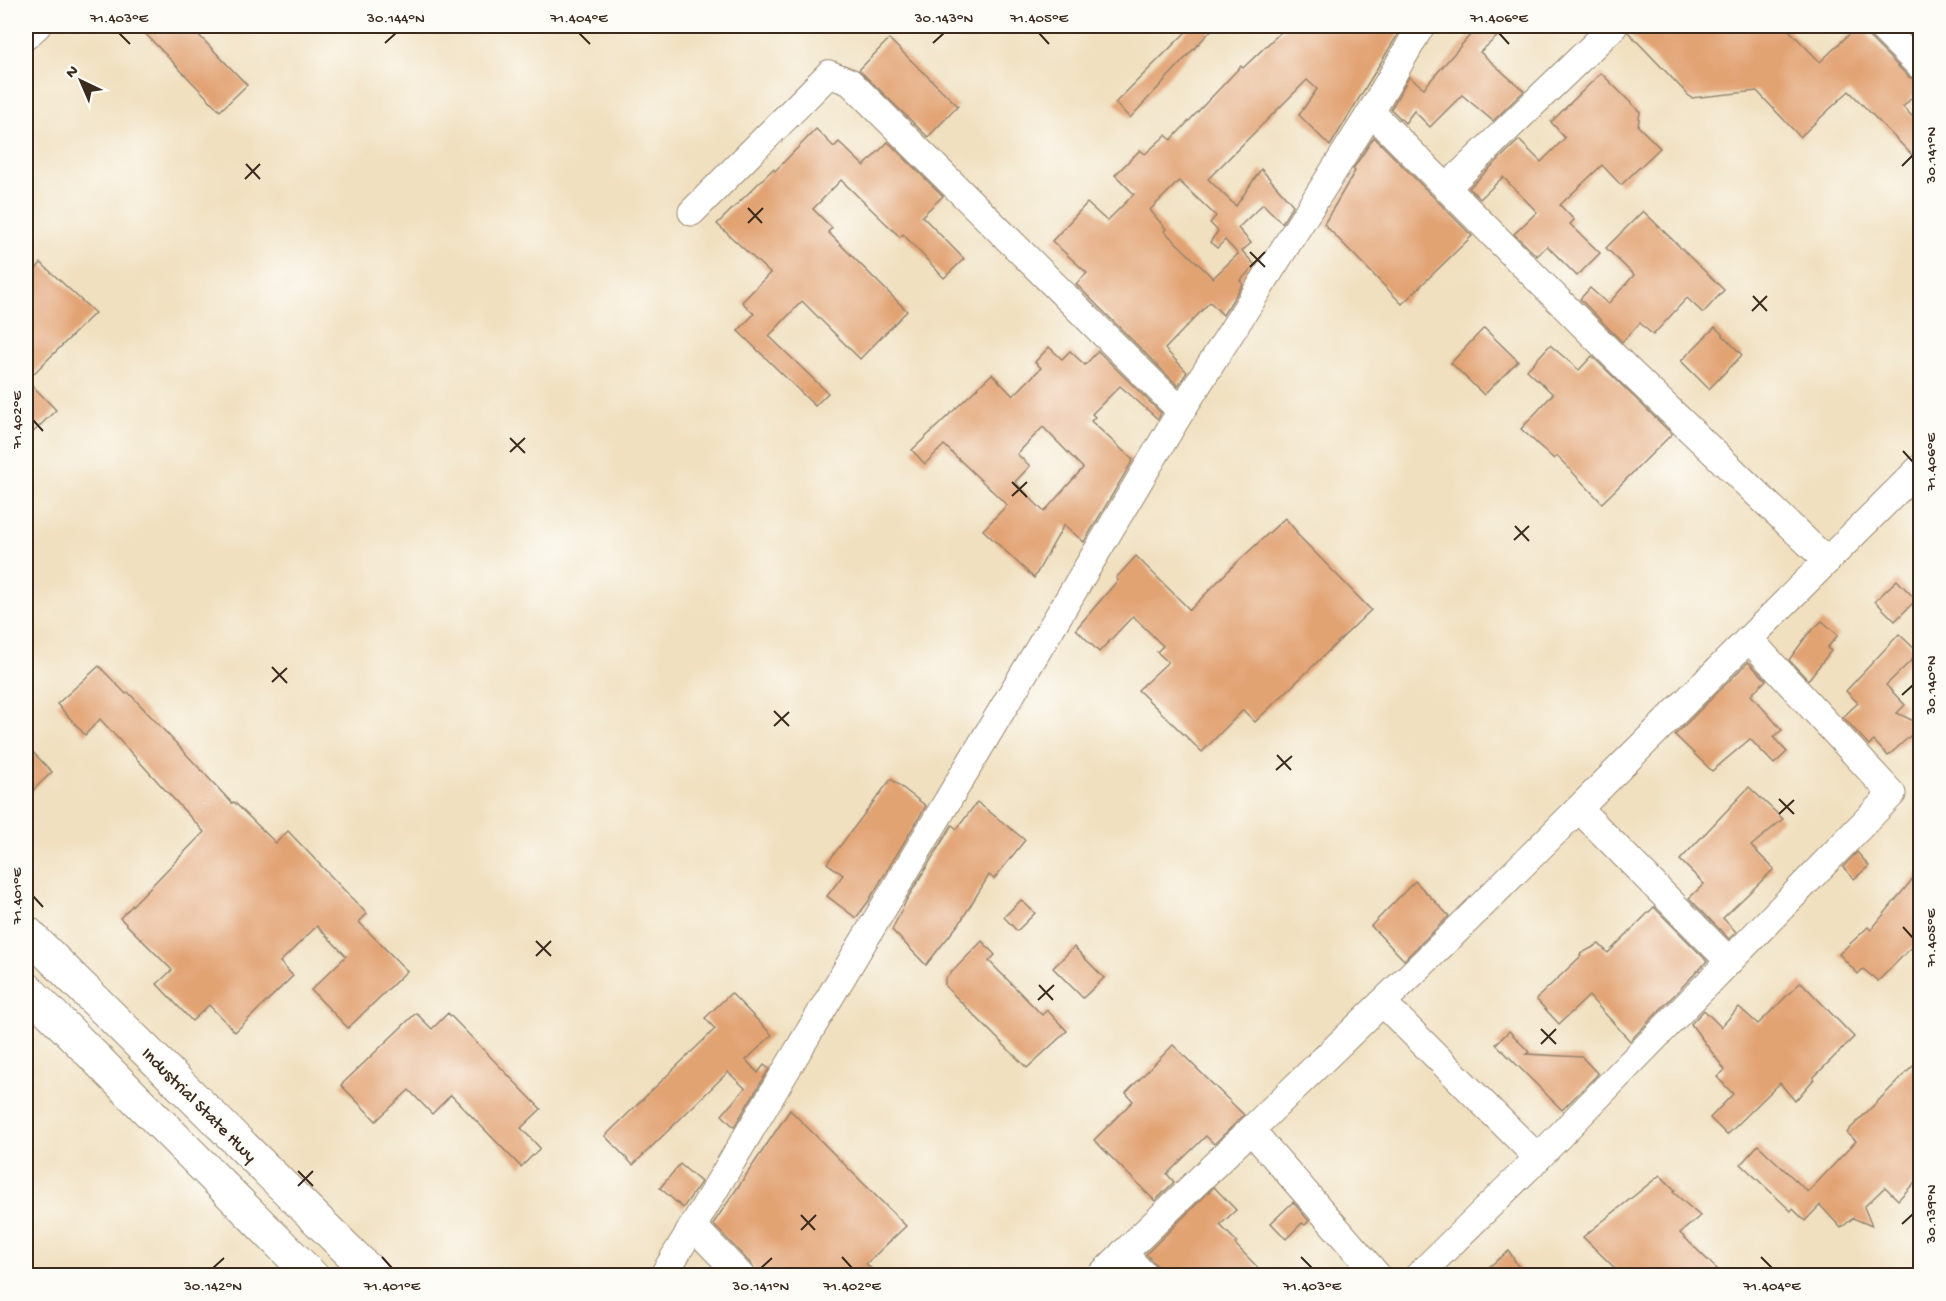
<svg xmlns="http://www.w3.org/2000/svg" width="1946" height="1301" viewBox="0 0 1946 1301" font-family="'Gochi Hand',sans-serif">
<rect width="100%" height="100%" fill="#fdfcf7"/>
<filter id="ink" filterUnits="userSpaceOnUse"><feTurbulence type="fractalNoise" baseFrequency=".0167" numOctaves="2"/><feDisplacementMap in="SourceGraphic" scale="12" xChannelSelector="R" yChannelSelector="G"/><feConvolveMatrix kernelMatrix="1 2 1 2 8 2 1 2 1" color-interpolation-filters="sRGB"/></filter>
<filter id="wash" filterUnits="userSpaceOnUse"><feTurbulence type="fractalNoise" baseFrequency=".008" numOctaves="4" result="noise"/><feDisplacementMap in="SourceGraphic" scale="24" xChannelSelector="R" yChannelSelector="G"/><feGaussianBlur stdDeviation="1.35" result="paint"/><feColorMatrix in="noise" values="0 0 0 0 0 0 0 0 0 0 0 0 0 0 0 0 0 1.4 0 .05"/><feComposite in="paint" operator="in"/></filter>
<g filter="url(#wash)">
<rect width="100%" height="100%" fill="#f0e0c0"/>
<g id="blocks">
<!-- building -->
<g fill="#e2a373" fill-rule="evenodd">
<path d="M138,26H190L247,85L220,111Z"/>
<path d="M1192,26H1215L1130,118L1115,103Z"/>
<path d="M1287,26H1403L1330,146L1299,115L1317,89L1307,80L1208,179L1236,206L1261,169L1293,205L1282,223L1263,204L1238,228L1251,243L1242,251L1255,265L1240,281L1243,284L1223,315L1210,302L1165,349L1187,372L1178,386L1076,284L1087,273L1052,241L1087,203L1107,221L1134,194L1115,175L1140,150L1145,154L1166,135L1171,140L1241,66L1243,68ZM1179,181L1216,216L1210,223L1218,231L1210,242L1217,248L1225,240L1238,254L1213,278L1164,231L1166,229L1150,210Z"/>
<path d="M1478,26H1509L1480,52L1524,91L1493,121L1462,95L1430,127L1414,111L1405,123L1391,109L1409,77L1424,88Z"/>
<path d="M1629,26H1785L1820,62L1858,26H1865L1869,37L1909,77L1920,81V89L1903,107L1920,124V163L1849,91L1800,137L1757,91L1691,98L1628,32Z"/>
<path d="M889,39L958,106L928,137L859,70Z"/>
<path d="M1601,73L1640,112L1638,126L1660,148L1621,185L1602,165L1560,205L1574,220L1570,224L1600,253L1577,276L1547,246L1537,256L1514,234L1537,212L1503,177L1480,199L1469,188L1519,140L1541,162L1565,138L1551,122Z"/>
<path d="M816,129L834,147L839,142L864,166L888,142L943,196L922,216L964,259L944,278L903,234L900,237L841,180L813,209L832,228L828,232L907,311L860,359L802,301L769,336L828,393L815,406L738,331L754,314L742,302L770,273L717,224L773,169L775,171Z"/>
<path d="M1374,137L1472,236L1402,304L1324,224L1355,171L1353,169Z"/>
<path d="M1643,211L1724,290L1703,313L1687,298L1653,335L1640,323L1622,342L1580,299L1590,288L1608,304L1634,275L1606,248Z"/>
<path d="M41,263L95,313L27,380L56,410L26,439V281Z"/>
<path d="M1715,327L1742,355L1709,389L1681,361Z"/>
<path d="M1484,328L1518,361L1484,395L1451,363Z"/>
<path d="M1550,345L1579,370L1592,356L1672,434L1602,503L1557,456L1554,459L1521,429L1553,394L1527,370Z"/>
<path d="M1049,347L1062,359L1070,351L1085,365L1098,351L1161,413L1158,419L1120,386L1092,414L1095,417L1091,421L1133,460L1084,542L1064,525L1034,578L983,530L1007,505L944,445L925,464L912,450L992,374L1013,396L1041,368L1035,362ZM1043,427L1083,468L1044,512L1015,482L1030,466L1017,454Z"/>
<path d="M1285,518L1297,532L1296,533L1371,610L1255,722L1243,710L1202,752L1138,690L1168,662L1157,652L1163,646L1133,616L1099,652L1076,629L1118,580L1116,578L1136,556L1190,610L1231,568Z"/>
<path d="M1897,580L1916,600L1895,621L1875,601Z"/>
<path d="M1822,621L1838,635L1827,648L1831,651L1808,680L1789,660L1808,634Z"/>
<path d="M1899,634L1919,653L1886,685L1905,705L1897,713L1920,724V727L1888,756L1874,741L1869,745L1843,717L1858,703L1846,691Z"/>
<path d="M1748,662L1766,680L1751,695L1782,730L1773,737L1787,752L1774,764L1750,739L1712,771L1675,735Z"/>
<path d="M99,666L126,694L128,692L232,803L234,802L276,843L288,831L367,914L359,922L407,971L348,1028L311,990L346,956L317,926L280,962L293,976L235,1032L209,1005L192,1021L157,984L172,970L120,918L204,832L100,719L85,735L57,704Z"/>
<path d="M26,745L52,772L26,797Z"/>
<path d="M891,779L926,806L868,902L856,918L827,896L843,875L827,863Z"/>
<path d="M1749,787L1783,819L1751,846L1774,869L1723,918L1736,932L1729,939L1689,898L1704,884L1680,860Z"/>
<path d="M977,802L1025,840L994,879L989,875L961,921L926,965L892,930L907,899L952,825L957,829Z"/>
<path d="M1857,852L1869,866L1854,879L1843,867Z"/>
<path d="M1920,870V939L1878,981L1863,969L1858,974L1839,954L1868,927L1871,930Z"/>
<path d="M1415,881L1449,916L1404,960L1371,926Z"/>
<path d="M1021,900L1035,913L1017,931L1004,917Z"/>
<path d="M1654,907L1707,961L1630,1041L1589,996L1559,1024L1536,999L1581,956L1580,954L1599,944L1608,953Z"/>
<path d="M982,941L995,955L989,961L1042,1015L1047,1010L1067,1031L1027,1068L945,986V979Z"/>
<path d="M1074,947L1104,978L1083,998L1053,968Z"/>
<path d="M1801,982L1854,1037L1813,1078L1814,1079L1795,1101L1780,1083L1727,1135L1710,1118L1733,1094L1717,1077L1725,1070L1691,1024L1704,1010L1721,1027L1739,1007L1758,1024Z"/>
<path d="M731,993L772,1035L746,1060L758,1073L764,1065L769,1069L734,1127L722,1115L745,1088L728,1072L633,1165L605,1136L715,1029L705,1018Z"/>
<path d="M416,1013L432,1029L448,1013L541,1109L521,1128L540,1148L521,1167L451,1095L432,1114L409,1090L376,1121L341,1085Z"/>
<path d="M1509,1031L1529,1052L1526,1054L1582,1057L1598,1074L1562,1110L1496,1044Z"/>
<path d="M1173,1045L1244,1115L1214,1144L1206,1136L1167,1174L1174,1182L1155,1201L1094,1140L1133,1101L1126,1093Z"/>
<path d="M1920,1059V1177L1898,1200L1885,1187L1864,1207L1872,1226L1853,1218L1841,1228L1820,1205L1805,1221L1793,1209L1791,1211L1741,1164L1758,1145L1808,1192L1856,1141L1847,1133L1849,1130Z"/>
<path d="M790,1110L906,1226L866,1264L878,1275H756L752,1265L713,1224Z"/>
<path d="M680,1164L701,1182L683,1208L660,1188Z"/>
<path d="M1660,1175L1675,1190L1673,1192L1700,1216L1680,1233L1723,1275H1622L1583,1237Z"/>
<path d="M1214,1187L1236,1210L1220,1225L1237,1242L1235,1244L1265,1275H1160L1157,1266L1146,1254Z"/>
<path d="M1293,1202L1309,1221L1305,1225L1302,1223L1286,1239L1271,1223Z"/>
<path d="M1509,1251L1523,1275H1479Z"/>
</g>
</g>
</g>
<g filter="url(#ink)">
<use href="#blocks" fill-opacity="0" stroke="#96856f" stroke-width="1.5"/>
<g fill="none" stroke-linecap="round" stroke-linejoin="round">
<!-- minor casing -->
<g stroke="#96856f" stroke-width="29">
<g id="minor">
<path d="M1880,26L1920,66"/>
<path d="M26,36L37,26"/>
<path d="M1371,112L1629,371L1827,561"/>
<path d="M1447,187L1614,26"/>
<path d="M692,212L829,74L850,82L1181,411"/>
<path d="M1579,809L1729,961"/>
<path d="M1383,1003L1538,1158"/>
<path d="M1251,1130L1378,1276"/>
<path d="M693,1226L741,1276"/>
<path d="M1123,1253L1145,1276"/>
<path d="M663,1276L1181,411L1371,112L1421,26"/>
<path d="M1100,1276L1453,934L1920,468"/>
<path d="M1418,1276L1538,1158L1892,794L1749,639"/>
</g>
</g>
<!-- secondary casing -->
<g stroke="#96856f" stroke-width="35">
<g id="secondary">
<path d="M26,932L374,1276"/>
<path d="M26,988L312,1276"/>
</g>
</g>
<!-- minor -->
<use href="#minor" stroke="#fff" stroke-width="27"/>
<!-- secondary -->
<use href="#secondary" stroke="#fff" stroke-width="33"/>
</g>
</g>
<!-- ticks -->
<path fill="none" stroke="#3b2a1e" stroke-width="2" d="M119,33L130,44M579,33L590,44M1039,33L1049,44M1499,33L1509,44M385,43L396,33M933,43L944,33M246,164L260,179M1902,166L1913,155M245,179L260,164M748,208L762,223M748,223L763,208M1250,252L1265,267M1250,267L1265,252M1753,296L1767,311M1752,311L1767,296M33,420L43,431M510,438L525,453M1903,451L1913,462M510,452L525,438M1012,482L1027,497M1012,496L1027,482M1515,526L1529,541M1514,540L1529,526M272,667L287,683M272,682L287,668M1902,695L1913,685M774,711L789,726M774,726L789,712M1277,755L1291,770M1276,770L1292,756M1779,799L1794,814M1779,814L1794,800M33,896L43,907M1903,927L1913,938M536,941L551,956M536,956L551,941M1039,985L1053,1000M1038,1000L1054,985M1541,1029L1556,1044M1541,1044L1556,1029M298,1171L313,1186M298,1186L313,1171M801,1215L815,1230M1902,1224L1913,1214M801,1230L816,1215M382,1257L392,1268M842,1257L852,1268M1301,1257L1312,1268M1761,1257L1772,1268M213,1268L224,1258M761,1268L772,1258"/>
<g text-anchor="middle" stroke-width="5" stroke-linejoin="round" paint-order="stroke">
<!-- street labels -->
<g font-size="18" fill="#3b2a1e" stroke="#fdfcf7">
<text transform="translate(200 1104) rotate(45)" y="6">Industrial State Hwy</text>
</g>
</g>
<!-- margin -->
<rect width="1946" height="1301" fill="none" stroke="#fdfcf7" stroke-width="66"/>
<!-- north arrow -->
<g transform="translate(81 81) rotate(316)" stroke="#fdfcf7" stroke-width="4.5" paint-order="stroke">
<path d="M0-4.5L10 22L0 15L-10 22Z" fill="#3b2a1e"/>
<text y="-9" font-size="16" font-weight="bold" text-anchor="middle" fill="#3b2a1e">N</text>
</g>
<rect x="33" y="33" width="1880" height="1235" fill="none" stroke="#3b2a1e" stroke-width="2"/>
<g font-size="15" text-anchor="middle" fill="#3b2a1e">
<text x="119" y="22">71.403°E</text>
<text x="396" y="22">30.144°N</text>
<text x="579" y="22">71.404°E</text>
<text x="944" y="22">30.143°N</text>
<text x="1039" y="22">71.405°E</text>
<text x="1499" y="22">71.406°E</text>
<text transform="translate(1930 155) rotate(-90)" y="5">30.141°N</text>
<text transform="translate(16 420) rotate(-90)" y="5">71.402°E</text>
<text transform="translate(1930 462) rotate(-90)" y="5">71.406°E</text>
<text transform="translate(1930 685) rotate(-90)" y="5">30.140°N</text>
<text transform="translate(16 896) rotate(-90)" y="5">71.401°E</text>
<text transform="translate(1930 938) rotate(-90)" y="5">71.405°E</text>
<text transform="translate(1930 1214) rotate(-90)" y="5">30.139°N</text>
<text x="213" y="1290">30.142°N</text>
<text x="392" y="1290">71.401°E</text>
<text x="761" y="1290">30.141°N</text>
<text x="852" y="1290">71.402°E</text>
<text x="1312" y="1290">71.403°E</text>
<text x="1772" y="1290">71.404°E</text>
</g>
</svg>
